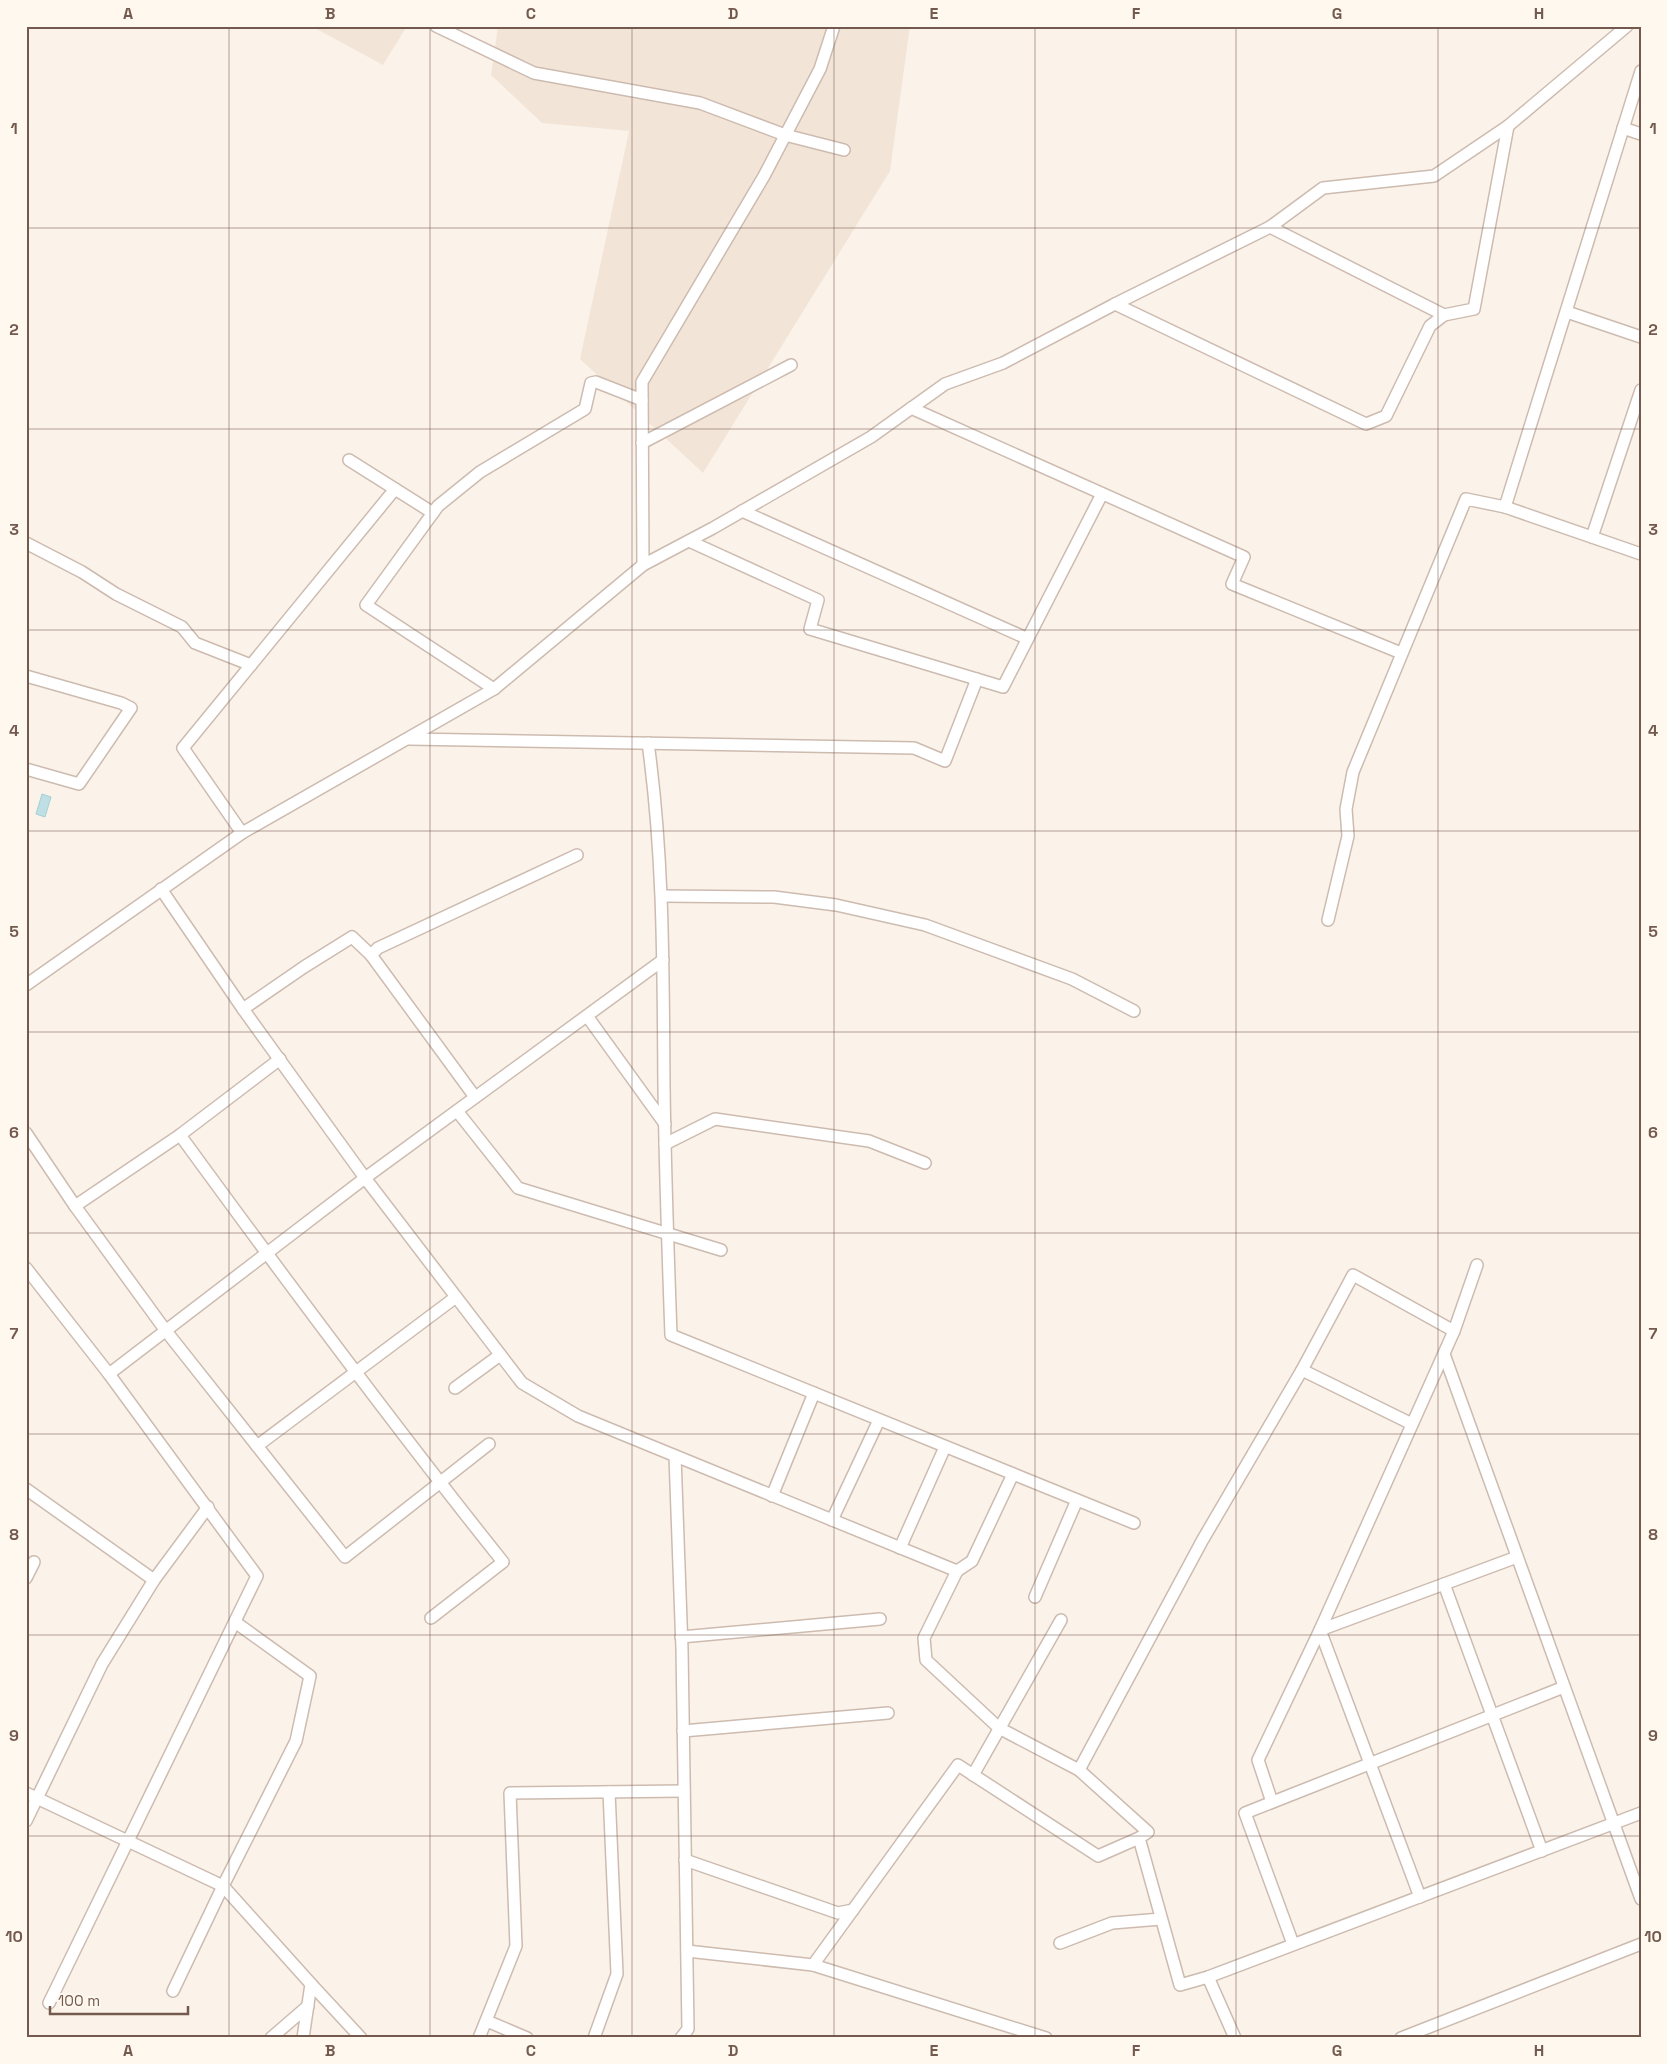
<svg xmlns="http://www.w3.org/2000/svg" width="1667" height="2064" viewBox="0 0 1667 2064" font-family="'Space Grotesk',sans-serif">
<rect width="100%" height="100%" fill="#fbf3e9"/>
<!-- residential -->
<g fill="#f2e5d8">
<path d="M311,26H407L383,65Z"/>
<path d="M498,26H910L890,171L703,473L580,359L629,131L542,123L491,75Z"/>
</g>
<!-- water -->
<path fill="#bee0e4" stroke="#a5cfd5" d="M42,794L51,797L45,817L36,814Z"/>
<g fill="none" stroke-linecap="round" stroke-linejoin="round">
<!-- minor casing -->
<g stroke="#cdbbb0" stroke-width="14">
<g id="minor">
<path d="M436,26L534,73L700,103L785,135L844,150"/>
<path d="M1623,128L1641,134"/>
<path d="M1270,227L1444,315L1474,309L1508,126"/>
<path d="M1115,304L1366,424L1386,416L1430,326L1444,315"/>
<path d="M1567,312L1641,337"/>
<path d="M911,408L1244,557L1232,584L1401,653"/>
<path d="M642,443L791,365"/>
<path d="M349,460L433,513"/>
<path d="M1505,507L1641,71"/>
<path d="M742,511L1026,638"/>
<path d="M1592,537L1641,390"/>
<path d="M689,541L818,600L810,629L1003,687L1102,494"/>
<path d="M26,543L82,572L116,594L182,627L195,643L251,665"/>
<path d="M643,565L642,382L764,176L820,69L834,26"/>
<path d="M26,676L121,703L131,708L79,784L26,769"/>
<path d="M494,689L366,605L438,506L480,472L585,409L591,383L596,382L642,400"/>
<path d="M409,739L914,748L945,761L977,679"/>
<path d="M648,743C664,857 663,971 664,1086C665,1169 668,1252 671,1335L1134,1523"/>
<path d="M242,833L183,748L395,489"/>
<path d="M161,889L243,1009L365,1178L522,1383L578,1416L957,1571L972,1561L1013,1474"/>
<path d="M662,896L774,897L836,905L925,925L1072,979L1134,1011"/>
<path d="M1328,920L1348,836L1346,809L1353,772L1466,499L1505,507L1641,554"/>
<path d="M371,955L378,948L577,855"/>
<path d="M26,985L242,833L494,689L643,565L713,528L871,437L945,384L1003,363L1115,304L1270,227L1323,188L1434,176L1508,126L1627,26"/>
<path d="M243,1009L304,967L352,937L371,955L475,1097"/>
<path d="M587,1016L665,1124"/>
<path d="M457,1111L518,1188L721,1250"/>
<path d="M26,1133L75,1206L166,1331L345,1557L489,1444"/>
<path d="M180,1135C285,1279 391,1422 503,1562L431,1618"/>
<path d="M665,1144L715,1119L869,1141L925,1163"/>
<path d="M75,1206L180,1135L280,1059"/>
<path d="M26,1268L109,1374L257,1576L49,2003"/>
<path d="M1444,1354L1641,1899"/>
<path d="M1302,1370L1353,1275L1454,1331"/>
<path d="M109,1374L365,1178L663,960"/>
<path d="M455,1388L500,1355"/>
<path d="M257,1446L456,1297"/>
<path d="M675,1456L682,1649L688,2029L681,2038"/>
<path d="M26,1489L154,1580"/>
<path d="M772,1496L814,1393"/>
<path d="M832,1520L879,1420"/>
<path d="M900,1548L945,1447"/>
<path d="M957,1571L924,1638L926,1660L999,1728L1079,1770L1148,1832L1139,1838L1180,1985L1208,1977L1641,1813"/>
<path d="M26,1578L34,1562"/>
<path d="M1444,1584L1542,1851"/>
<path d="M1035,1597L1077,1500"/>
<path d="M681,1637L880,1619"/>
<path d="M683,1731L888,1713"/>
<path d="M1079,1770L1202,1541L1302,1370L1412,1424"/>
<path d="M973,1775L1061,1620"/>
<path d="M26,1793L223,1886L311,1984L303,2038"/>
<path d="M1272,1802L1258,1760L1320,1630L1454,1331L1477,1265"/>
<path d="M26,1821L102,1664L154,1580L208,1507"/>
<path d="M685,1860L838,1913L853,1910"/>
<path d="M1420,1897L1320,1630L1517,1557"/>
<path d="M1060,1943L1112,1923L1161,1919"/>
<path d="M1293,1944L1245,1813L1564,1687"/>
<path d="M687,1951L813,1965L1046,2038"/>
<path d="M813,1965L958,1765L1098,1856L1139,1838"/>
<path d="M1208,1977L1235,2038"/>
<path d="M311,1984L361,2038"/>
<path d="M173,1991L223,1886L296,1741L310,1676L235,1622"/>
<path d="M487,2021L527,2038"/>
<path d="M271,2038L308,2006"/>
<path d="M479,2038L516,1946L510,1793L684,1791"/>
<path d="M594,2038L617,1974L609,1792"/>
<path d="M1401,2038L1641,1944"/>
</g>
</g>
<!-- minor -->
<use href="#minor" stroke="#fff" stroke-width="11"/>
</g>
<!-- grid -->
<path fill="none" stroke="#745a4e" stroke-width="1" stroke-opacity="0.55" d="M229,26V2038M430,26V2038M632,26V2038M834,26V2038M1035,26V2038M1236,26V2038M1438,26V2038M26,228H1641M26,429H1641M26,630H1641M26,831H1641M26,1032H1641M26,1233H1641M26,1434H1641M26,1635H1641M26,1836H1641"/>
<!-- border -->
<rect width="1667" height="2064" fill="none" stroke="#fef8ef" stroke-width="55"/>
<!-- scale -->
<path d="M50 2006v8h138v-8" fill="none" stroke="#745a4e" stroke-width="2.5"/>
<text x="58" y="2006" font-size="15" fill="#745a4e" stroke="#fef8ef" stroke-width="4" paint-order="stroke">100 m</text>
<rect x="28" y="28" width="1612" height="2008" fill="none" stroke="#745a4e" stroke-width="2"/>
<g font-size="16" text-anchor="middle" font-weight="bold" fill="#745a4e">
<text x="128" y="19">A</text>
<text x="330" y="19">B</text>
<text x="531" y="19">C</text>
<text x="733" y="19">D</text>
<text x="934" y="19">E</text>
<text x="1136" y="19">F</text>
<text x="1337" y="19">G</text>
<text x="1539" y="19">H</text>
<text x="14" y="134">1</text>
<text x="1653" y="134">1</text>
<text x="14" y="335">2</text>
<text x="1653" y="335">2</text>
<text x="14" y="535">3</text>
<text x="1653" y="535">3</text>
<text x="14" y="736">4</text>
<text x="1653" y="736">4</text>
<text x="14" y="937">5</text>
<text x="1653" y="937">5</text>
<text x="14" y="1138">6</text>
<text x="1653" y="1138">6</text>
<text x="14" y="1339">7</text>
<text x="1653" y="1339">7</text>
<text x="14" y="1540">8</text>
<text x="1653" y="1540">8</text>
<text x="14" y="1741">9</text>
<text x="1653" y="1741">9</text>
<text x="14" y="1942">10</text>
<text x="1653" y="1942">10</text>
<text x="128" y="2056">A</text>
<text x="330" y="2056">B</text>
<text x="531" y="2056">C</text>
<text x="733" y="2056">D</text>
<text x="934" y="2056">E</text>
<text x="1136" y="2056">F</text>
<text x="1337" y="2056">G</text>
<text x="1539" y="2056">H</text>
</g>
</svg>
